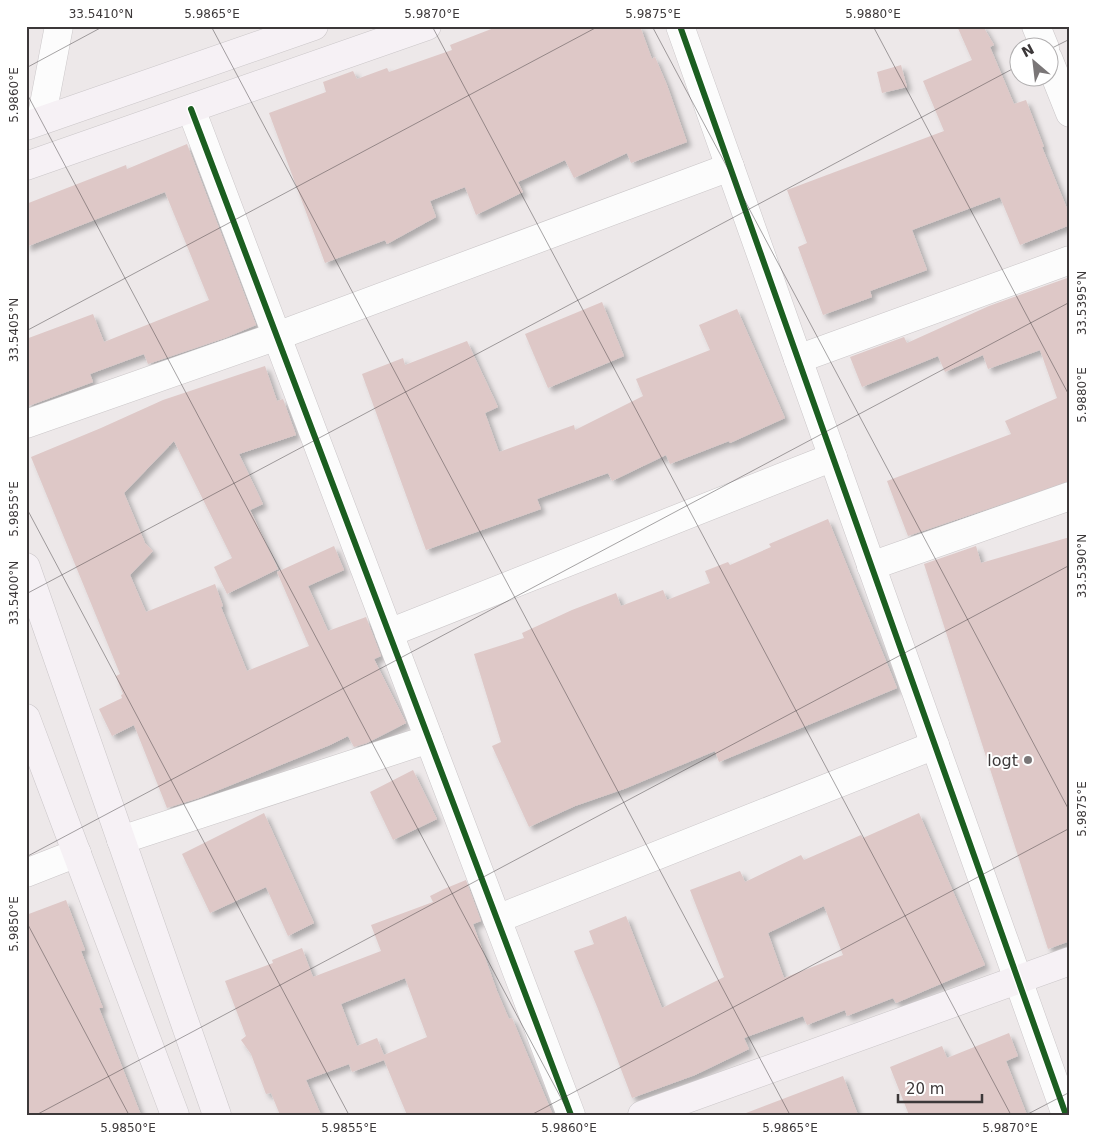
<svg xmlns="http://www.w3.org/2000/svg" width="1096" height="1141" viewBox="0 0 1096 1141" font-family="'DejaVu Sans',sans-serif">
<defs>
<filter id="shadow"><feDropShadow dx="4.5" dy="4.5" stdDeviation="2.5" flood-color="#0004"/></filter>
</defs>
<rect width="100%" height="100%" fill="#ede8e9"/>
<!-- building -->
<g fill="#dec8c7" fill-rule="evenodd" filter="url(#shadow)">
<path d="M499,26H640L652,59L655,57L667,85L687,142L631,163L627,153L574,178L565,160L518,182L523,192L476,215L465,187L430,201L436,217L387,244L385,240L325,263L269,113L326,92L323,82L353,71L357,79L387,68L389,72L452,50L450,45Z"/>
<path d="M957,26H983L994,45L990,47L1014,104L1026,100L1044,147H1042L1070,216V225L1020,245L1000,197L912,230L927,270L870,291L872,297L823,315L798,247L807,243L787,190L944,131L923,81L972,60Z"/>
<path d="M901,65L907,87L882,93L877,72Z"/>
<path d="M187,144L256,325L225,338L148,364L144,354L90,374L93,382L26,407V339L93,314L104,342L209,300L165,192L26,247V204L126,165L127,169Z"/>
<path d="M1070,277V481L908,536L887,481L1011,434L1005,421L1057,398L1040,350L988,369L983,355L945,372L938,356L862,387L850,357L904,337L907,343L989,306Z"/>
<path d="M602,302L624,356L548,388L525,334Z"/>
<path d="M737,309L785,418L730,443L729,441L670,464L666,455L612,481L608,473L537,499L541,509L426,550L362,374L403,358L405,365L467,341L498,407L485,413L499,452L574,425L575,430L643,396L636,379L710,350L699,325Z"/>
<path d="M265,366L277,401L283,399L296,435L239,454L263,504L250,510L278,569L227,594L214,567L232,558L174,441L124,493L145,543L153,551L130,575L146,612L215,584L223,606L221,607L247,671L309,646L277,572L334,546L344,570L308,586L328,631L366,617L381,656L374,659L406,723L367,743L354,747L348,736L330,745L199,798L167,808L134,725L112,736L99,709L122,698L121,695L123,694L116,676L120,674L31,457L101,428L163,400Z"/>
<path d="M828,519L897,688L719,762L715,751L624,789L575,806L529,827L492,746L501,742L474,654L524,638L522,633L572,610L616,593L621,606L663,590L667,600L710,583L705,571L728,562L730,565L771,547L769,544Z"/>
<path d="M1070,537V941L1048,949L924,564L976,546L981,563Z"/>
<path d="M413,770L437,819L393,840L370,792Z"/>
<path d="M264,813L314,923L288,936L266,887L210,913L182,854Z"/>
<path d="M919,813L985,965L896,1003L893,998L847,1016L845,1010L807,1025L803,1016L744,1038L749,1049L695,1075L632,1098L598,1009L574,951L594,944L589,931L626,916L662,1008L724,977L690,890L740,871L745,882L801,855L804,860L861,835L863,838ZM824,906L843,955L784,978L768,933Z"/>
<path d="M466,880L481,921L473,924L497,991L509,1019L512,1018L553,1115H407L384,1060L352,1072L349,1064L306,1080L321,1115H280L271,1093L266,1094L251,1054L241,1040L246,1036L225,981L273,963L272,960L302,948L313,977L381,951L371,925L433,902L430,896L444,889ZM405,978L427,1037L384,1055L377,1038L357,1046L341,1004Z"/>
<path d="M66,900L85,950L81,951L103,1008H99L141,1115H26V915Z"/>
<path d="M1009,1033L1018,1056L1006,1061L1027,1115H909L890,1067L942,1046L947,1058Z"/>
<path d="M843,1076L858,1115H746V1113Z"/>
</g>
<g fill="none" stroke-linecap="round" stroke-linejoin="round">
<!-- street casing -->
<g stroke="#cac6c8" stroke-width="29">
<g id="street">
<path d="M680,26L1066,1115"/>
<path d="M1036,26L1045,48"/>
<path d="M1048,58L1070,113"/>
<path d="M191,109L571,1115"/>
<path d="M41,120L59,26"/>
<path d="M798,359L1070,260"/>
<path d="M26,424L277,336L730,167"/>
<path d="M871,566L1070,496"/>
<path d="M389,633L833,457"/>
<path d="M121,840L429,739"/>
<path d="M26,873L77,853"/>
<path d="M497,919L935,745"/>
</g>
</g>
<!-- secondary casing -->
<g stroke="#cac6c8" stroke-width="29">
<g id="secondary">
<path d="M26,126L314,26"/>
<path d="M26,166L427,26"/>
<path d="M26,567L217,1115"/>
<path d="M26,718L175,1115"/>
<path d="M642,1115L1070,961"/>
</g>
</g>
<!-- street -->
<use href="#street" stroke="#fcfcfc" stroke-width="28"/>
<!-- secondary -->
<use href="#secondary" stroke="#f6f1f5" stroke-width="28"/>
<!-- cycleway casing -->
<g stroke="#fff" stroke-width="9">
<g id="cycleway">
<path d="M680,26L1066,1115"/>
<path d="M191,109L571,1115"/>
</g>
</g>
<!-- cycleway -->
<use href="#cycleway" stroke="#1b5e20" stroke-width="6"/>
</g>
<!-- ticks -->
<path fill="none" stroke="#3c3839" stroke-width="1" stroke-opacity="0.45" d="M211,26L790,1115M432,26L1011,1115M652,26L1070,812M873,26L1070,397M1048,50L1070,39M26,68L104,26M26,92L570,1115M26,331L599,26M26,507L349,1115M26,594L1018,66M26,857L1070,302M26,921L129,1115M36,1115L1070,565M531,1115L1070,828M1026,1115L1070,1092"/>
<!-- markers -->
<circle fill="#7a7677" stroke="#fff" stroke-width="2" cx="1028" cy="760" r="5"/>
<g text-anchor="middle" stroke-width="4" stroke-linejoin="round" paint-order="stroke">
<!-- poi labels -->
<g font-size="16" fill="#3c3839" stroke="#fff" text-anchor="end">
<text x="1018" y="766">logt</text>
</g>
</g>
<!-- border -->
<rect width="1096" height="1141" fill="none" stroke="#ffffff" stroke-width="55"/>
<!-- north arrow -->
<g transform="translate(1034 62) rotate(332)"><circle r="24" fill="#ffffff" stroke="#b1afb0"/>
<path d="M0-4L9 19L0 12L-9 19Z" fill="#7a7677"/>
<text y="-8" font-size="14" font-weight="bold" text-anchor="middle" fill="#3c3839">N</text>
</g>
<!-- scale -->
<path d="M898 1094v8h84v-8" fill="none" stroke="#3c3839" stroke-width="2.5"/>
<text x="906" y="1094" font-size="15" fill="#3c3839" stroke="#ffffff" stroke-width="4" paint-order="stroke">20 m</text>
<rect x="28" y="28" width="1040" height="1086" fill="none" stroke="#3c3839" stroke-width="2"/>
<g font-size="12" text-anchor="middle" fill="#3c3839">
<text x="101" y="18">33.5410°N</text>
<text x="212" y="18">5.9865°E</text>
<text x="432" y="18">5.9870°E</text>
<text x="653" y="18">5.9875°E</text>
<text x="873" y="18">5.9880°E</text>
<text transform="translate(14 95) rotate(-90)" y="4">5.9860°E</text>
<text transform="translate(1082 303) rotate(-90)" y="4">33.5395°N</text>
<text transform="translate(14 330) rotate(-90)" y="4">33.5405°N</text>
<text transform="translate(1082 395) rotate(-90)" y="4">5.9880°E</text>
<text transform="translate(14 509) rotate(-90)" y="4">5.9855°E</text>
<text transform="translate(1082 566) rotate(-90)" y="4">33.5390°N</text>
<text transform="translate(14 593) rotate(-90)" y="4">33.5400°N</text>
<text transform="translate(1082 809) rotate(-90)" y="4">5.9875°E</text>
<text transform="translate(14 924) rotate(-90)" y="4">5.9850°E</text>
<text x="128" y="1132">5.9850°E</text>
<text x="349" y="1132">5.9855°E</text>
<text x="569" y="1132">5.9860°E</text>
<text x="790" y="1132">5.9865°E</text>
<text x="1010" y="1132">5.9870°E</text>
</g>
</svg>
